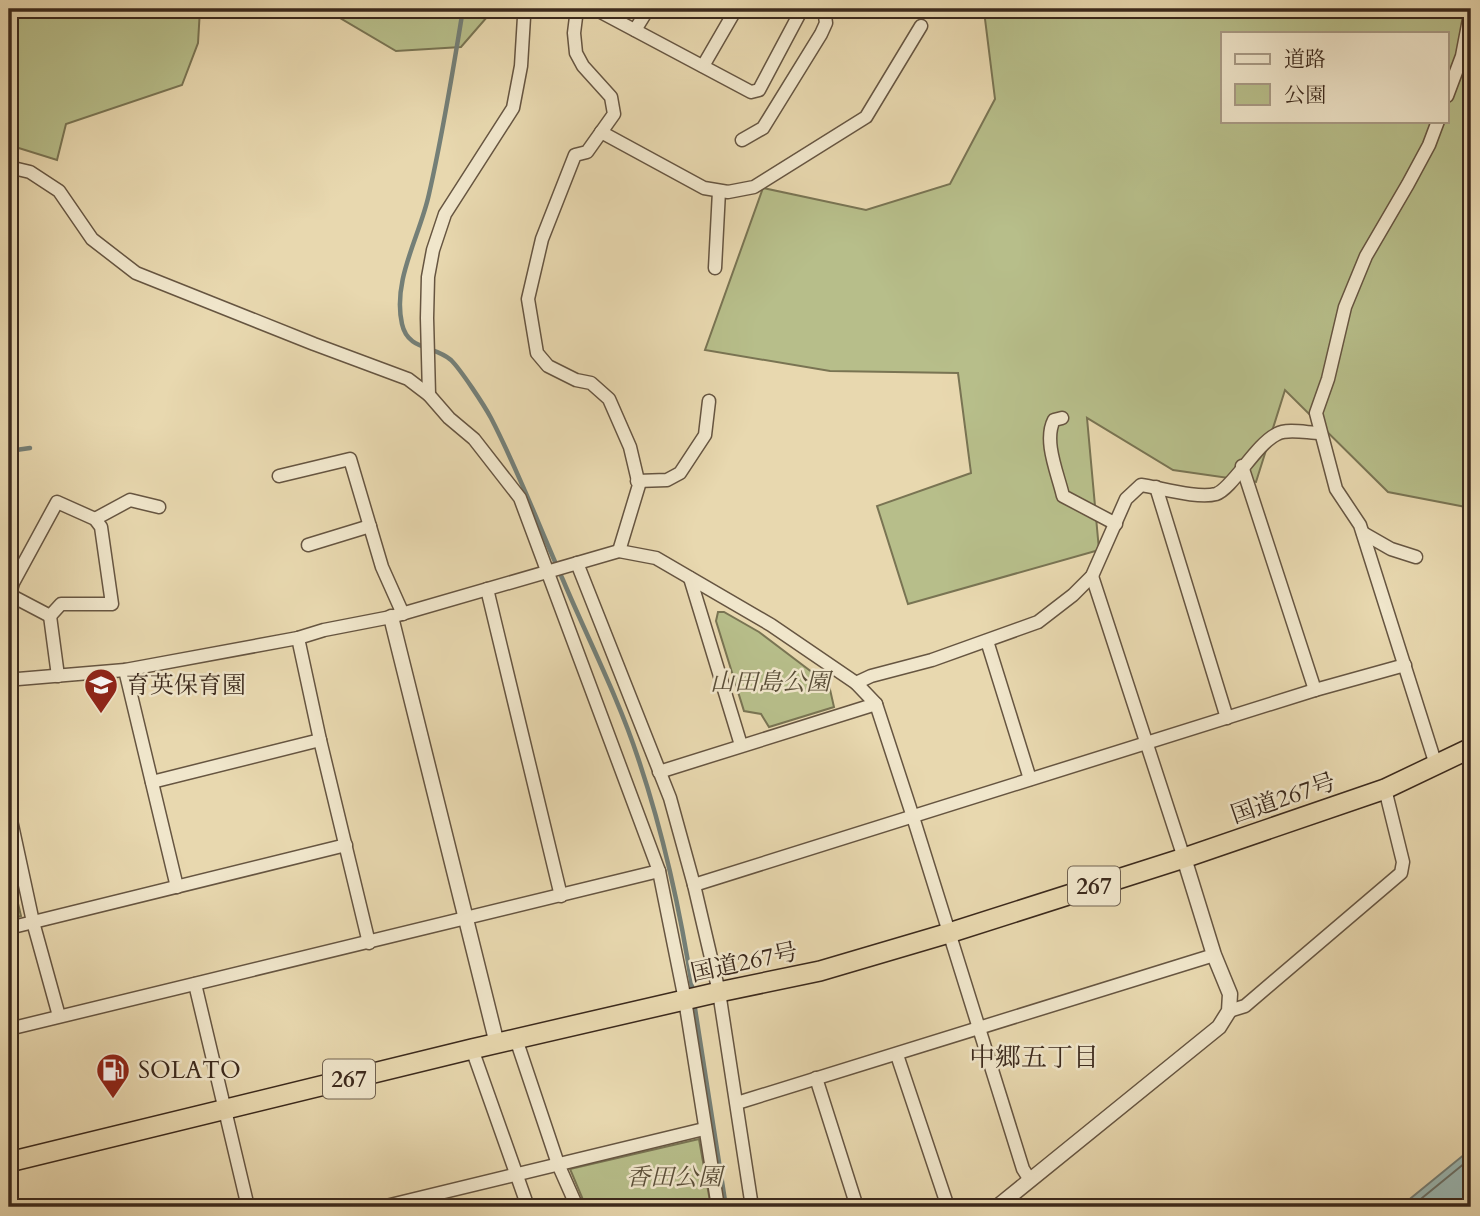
<svg xmlns="http://www.w3.org/2000/svg" width="1480" height="1216" viewBox="0 0 1480 1216" font-family="Cardo,'Noto Serif JP',serif">
<rect width="100%" height="100%" fill="#e8d8af"/>
<filter id="stains"><feTurbulence type="fractalNoise" baseFrequency=".00286" numOctaves="4"/><feColorMatrix values="0 0 0 0 .2 0 0 0 0 .09 0 0 0 0 .02 0 0 0 .5 -.17"/></filter>
<radialGradient id="worn" r=".72"><stop offset=".6" stop-color="#630" stop-opacity="0"/><stop offset="1" stop-color="#630" stop-opacity=".3"/></radialGradient>
<!-- green -->
<g fill="#b7be8a" stroke="#797453" stroke-width="2" fill-rule="evenodd">
<path d="M9,9H200L198,43L182,85L66,124L57,160L9,145Z"/>
<path d="M319,9H494L461,47L396,51L333,14Z"/>
<path d="M976,9H1471V508L1388,492L1285,390L1256,482L1173,470L1087,418L1099,550L908,604L877,506L971,473L958,373L830,371L705,350L763,188L866,210L950,184L995,99L984,11ZM1223,33H1447V121H1223Z"/>
<path d="M718,612H724L759,632L829,685L834,707L769,727L761,714L744,711L716,621Z"/>
<path d="M9,866L21,916L9,919Z"/>
<path d="M699,1139L711,1207H586L570,1169Z"/>
</g>
<!-- water -->
<path fill="#9ab8b4" stroke="#747f77" stroke-width="2" d="M1471,1149V1207H1400Z"/>
<g fill="none" stroke-linecap="round" stroke-linejoin="round">
<!-- shore -->
<path stroke="#6a7068" stroke-width="2" d="M1411,1207L1471,1158"/>
<!-- stream -->
<g stroke="#747f77" stroke-width="4.5">
<path d="M463,9C453,71 443,133 429,194C420,236 392,280 402,324C408,351 434,345 451,360C461,370 484,405 491,418C518,470 539,526 563,580C588,639 618,697 638,758C664,835 681,914 693,993"/>
<path d="M9,451L30,448"/>
<path d="M694,1002L726,1207"/>
</g>
<!-- minor casing -->
<g stroke="#665541" stroke-width="15">
<g id="minor">
<path d="M577,9L574,33L576,53L583,66L611,97L614,114L587,152L575,155L542,239L528,299L537,353L548,366L576,380L591,383L609,399L630,447L639,485L619,551"/>
<path d="M595,9L751,92L759,90L802,9"/>
<path d="M635,30L648,9"/>
<path d="M703,66L736,9"/>
<path d="M1447,96L1462,56L1471,9"/>
<path d="M601,132L704,188L728,192L754,187L866,117L921,26"/>
<path d="M742,140L763,128L821,34L826,23L824,9"/>
<path d="M9,167L30,172L59,191L92,239L136,273L314,344L408,379L429,395L449,418L474,439L520,498L659,871L685,1000L718,1207"/>
<path d="M715,268L719,191"/>
<path d="M429,395L427,318L428,277L433,250L445,214L513,108L521,66L524,17L521,9"/>
<path d="M1062,418L1054,420C1043,441 1058,474 1063,496L1116,524"/>
<path d="M1242,466L1315,690"/>
<path d="M279,476L350,459L382,567L403,614"/>
<path d="M637,481L667,480L680,473L705,435L709,401"/>
<path d="M1156,487L1227,718"/>
<path d="M95,519L130,500L159,507"/>
<path d="M1363,533L1391,549L1416,557"/>
<path d="M308,545L370,526"/>
<path d="M577,563L670,798L694,885L719,992L752,1207"/>
<path d="M1092,576L1184,858"/>
<path d="M690,578L741,745"/>
<path d="M487,589L561,896"/>
<path d="M9,596L13,583L57,502L95,519L101,527L112,604H61L50,616L10,595"/>
<path d="M50,616L58,676"/>
<path d="M298,638L320,740L369,943"/>
<path d="M987,641L1030,779"/>
<path d="M125,670L177,887"/>
<path d="M9,675L18,679L125,670L298,638L324,630L391,617L619,551L656,558L771,625L856,683L876,704L913,817L1023,1169L1030,1180"/>
<path d="M856,683L871,676L932,660L1038,622L1073,595L1092,576L1126,499L1141,485C1161,488 1198,499 1216,494C1232,489 1256,444 1277,434C1287,428 1308,433 1320,433"/>
<path d="M1436,765L1360,525L1336,489L1316,413L1328,379L1345,307L1366,256L1408,184L1429,145L1438,121"/>
<path d="M659,772L876,704"/>
<path d="M152,782L320,740"/>
<path d="M9,811L33,922L59,1016"/>
<path d="M694,885L1315,690L1405,665"/>
<path d="M9,928L346,845"/>
<path d="M195,984L248,1207"/>
<path d="M1229,1011L1245,1006L1401,873L1403,862L1385,789"/>
<path d="M9,1029L659,871"/>
<path d="M516,1039L558,1164L577,1207"/>
<path d="M472,1049L528,1207"/>
<path d="M897,1055L948,1207"/>
<path d="M816,1078L857,1207"/>
<path d="M737,1103L1214,955"/>
<path d="M382,1207L704,1129"/>
</g>
</g>
<!-- tertiary casing -->
<g stroke="#665541" stroke-width="17">
<g id="tertiary">
<path d="M391,617L497,1044"/>
<path d="M997,1207L1219,1027L1229,1011L1230,994L1214,955L1184,858"/>
</g>
</g>
<!-- trunk casing -->
<g stroke="#3b291c" stroke-width="22">
<path id="trunk" d="M9,1162L472,1049L719,992L820,971L949,933L1184,858L1385,789L1471,748"/>
</g>
<!-- minor -->
<use href="#minor" stroke="#f0e6cb" stroke-width="12"/>
<!-- tertiary -->
<use href="#tertiary" stroke="#f0e6cb" stroke-width="14"/>
<!-- trunk -->
<use href="#trunk" stroke="#e8d8af" stroke-width="19"/>
</g>
<!-- icons -->
<defs>
<g id="school-pin" transform="scale(1.75)"><path d="M0 17L-7.5 6A9.5 9.5 0 1 1 7.5 6Z" fill="#8f2418" stroke="#f0e6cb"/><path d="M0-5L7-2L0 1L-7-2ZM-4 1L0 2.5L4 1V4Q0 6-4 4Z" fill="#fff"/></g>
<g id="fuel-pin" transform="scale(1.75)"><path d="M0 17L-7.5 6A9.5 9.5 0 1 1 7.5 6Z" fill="#8f2418" stroke="#f0e6cb"/><path d="M-5.5-6h7V0h2V4h1.3V-2.5L3-4.5l.8-.8L6-3V5H2.5V1h-1V6h-7ZM-4.2-4.7v3.2H.2V-4.7Z" fill="#fff"/></g>
</defs>
<g fill-rule="evenodd">
<use href="#school-pin" x="101" y="685"/>
<use href="#fuel-pin" x="113" y="1070"/>
</g>
<g text-anchor="middle" stroke-width="5" stroke-linejoin="round" paint-order="stroke">
<!-- shield labels -->
<g fill="#f0e6cb" stroke="#716250" stroke-width="2">
<rect x="1068" y="866.5" width="52" height="39" rx="5"/>
<rect x="323" y="1059.5" width="52" height="39" rx="5"/>
</g>
<g font-size="23" font-weight="bold" fill="#3b291c">
<text x="1094" y="894">267</text>
<text x="349" y="1087">267</text>
</g>
<!-- park labels -->
<g font-size="24" font-style="italic" fill="#5a4e38" stroke="#f0e6cb">
<text x="770" y="690">山田島公園</text>
<text x="674" y="1185">香田公園</text>
</g>
<!-- poi labels -->
<g font-size="24" fill="#3b291c" stroke="#f0e6cb" text-anchor="start">
<text x="126" y="693">育英保育園</text>
<text x="138" y="1078">SOLATO</text>
</g>
<!-- street labels -->
<g font-size="24" fill="#3b291c" stroke="#f0e6cb">
<text transform="translate(1283 798) rotate(-19)" y="8">国道267号</text>
<text transform="translate(744 962) rotate(-12)" y="8">国道267号</text>
</g>
<!-- neighbourhood labels -->
<g font-size="26" fill="#3b291c" stroke="#f0e6cb">
<text x="1034" y="1066">中郷五丁目</text>
</g>
</g>
<!-- margin -->
<rect width="1480" height="1216" fill="none" stroke="#e8d8af" stroke-width="35"/>
<rect x="10" y="10" width="1459" height="1195" fill="none" stroke="#3b291c" stroke-width="3.5"/>
<rect x="18" y="18" width="1445" height="1181" fill="none" stroke="#3b291c" stroke-width="2"/>
<!-- legend -->
<rect x="1221" y="32" width="228" height="91" fill="#f0e6cb" stroke="#a89a85" stroke-width="2"/>
<rect x="1235" y="54" width="35" height="10" fill="#f0e6cb" stroke="#a89a85" stroke-width="2"/>
<text x="1284" y="66" font-size="21" fill="#3b291c">道路</text>
<rect x="1235" y="84" width="35" height="21" fill="#b7be8a" stroke="#a89a85" stroke-width="2"/>
<text x="1284" y="102" font-size="21" fill="#3b291c">公園</text>
<rect width="100%" height="100%" filter="url(#stains)"/>
<rect width="100%" height="100%" fill="url(#worn)"/>
</svg>
